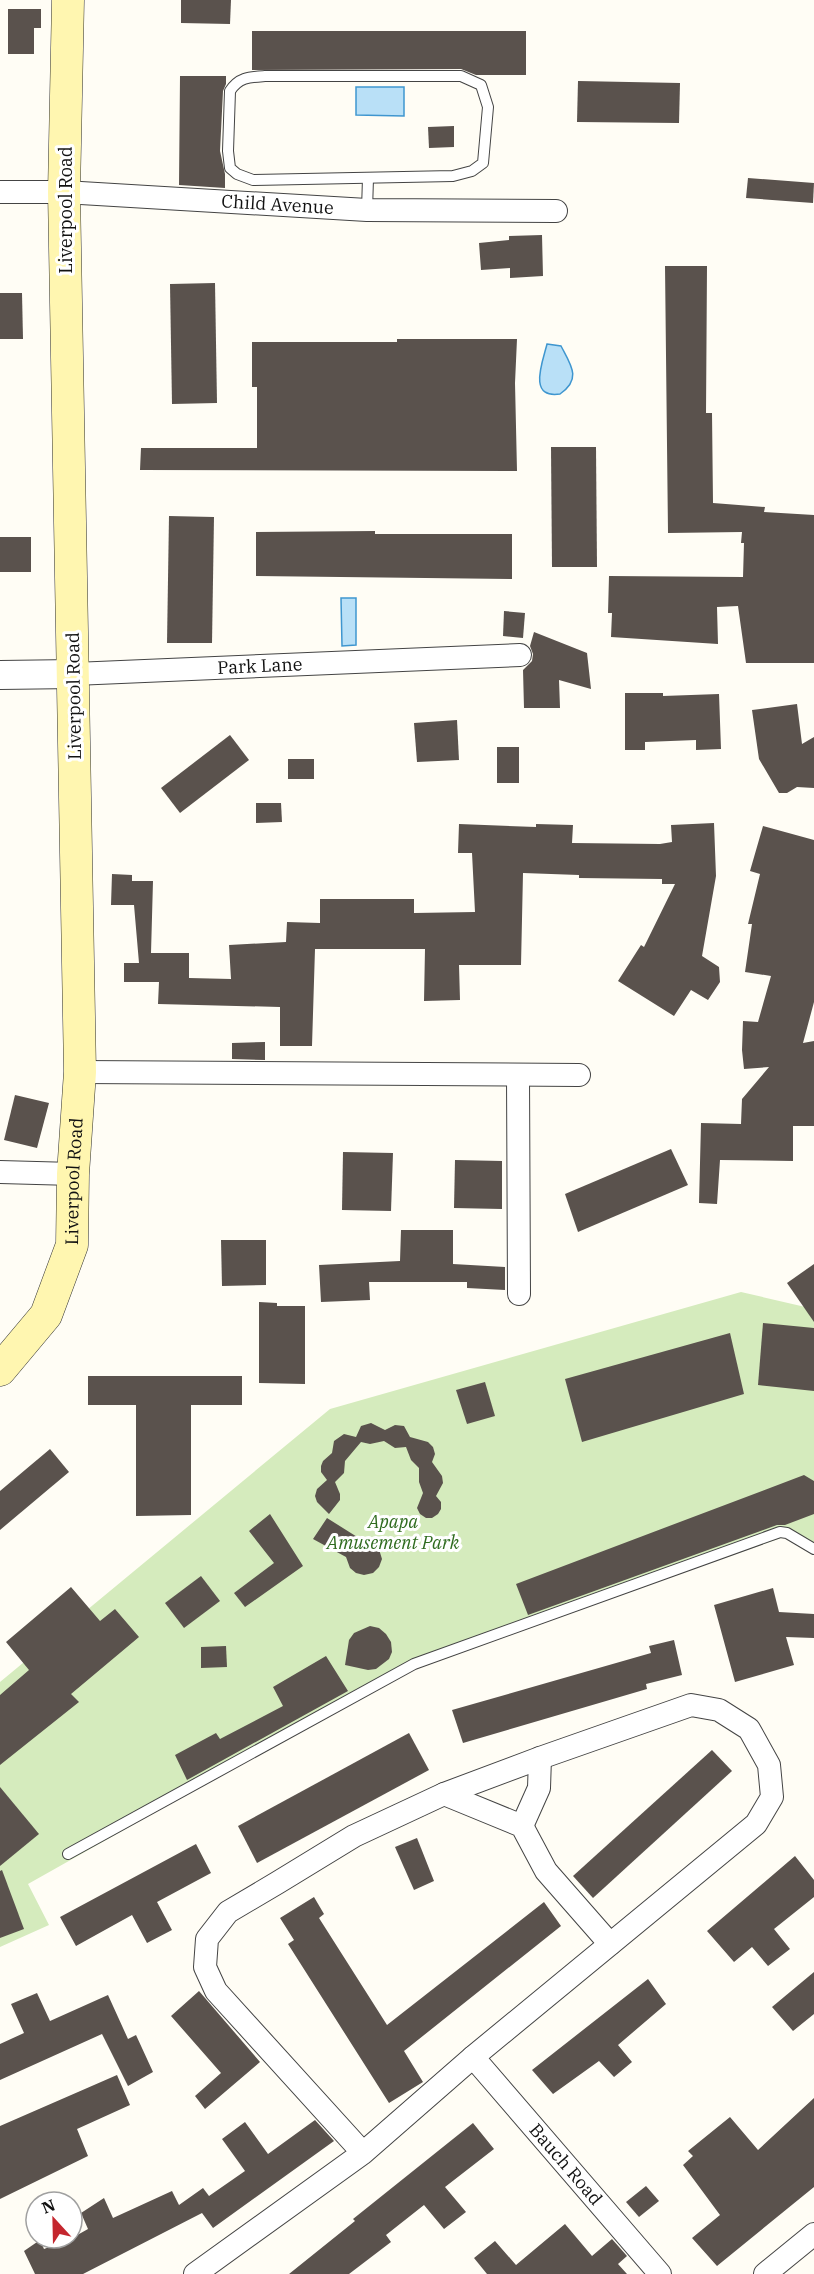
<svg xmlns="http://www.w3.org/2000/svg" width="814" height="2274" viewBox="0 0 814 2274" font-family="'IBM Plex Serif',serif">
<rect width="100%" height="100%" fill="#fffdf5"/>
<!-- green -->
<path fill="#d5ebbd" d="M741,1292L814,1309V1545L795,1533L406,1671L28,1884L49,1925L0,1947V1682L330,1409Z"/>
<!-- water -->
<g fill="#b9e0f7" stroke="#3f96cf" stroke-width="1.5">
<path d="M356,87H404V116L356,115Z"/>
<path d="M547,344L561,346C571,365 582,379 560,394C527,399 543,361 547,344Z"/>
<path d="M341,598H356V645L342,646Z"/>
</g>
<!-- building -->
<g fill="#5a524d">
<path d="M181,0H231L230,24L181,23Z"/>
<path d="M8,9H41V28H34V54H8Z"/>
<path d="M252,31H526V75H476L461,69L252,70Z"/>
<path d="M180,76H226V84L223,91L220,151L225,174V188L179,185Z"/>
<path d="M578,81L680,83L679,123L577,122Z"/>
<path d="M454,126V147L429,148L428,127Z"/>
<path d="M748,178L814,183L813,203L746,198Z"/>
<path d="M542,235L543,276L510,278V268L481,270L479,243L509,240V236Z"/>
<path d="M665,266H707L706,413H712L713,503L765,507L764,512L814,515V663H746L738,606L717,607L718,644L611,637L612,613H608L609,576L743,577L744,543H741L742,532L668,533Z"/>
<path d="M215,283L217,403L172,404L170,284Z"/>
<path d="M0,293H22L23,339H0Z"/>
<path d="M397,339H517L515,383L517,471L140,470L141,448H257V387H252V342H397Z"/>
<path d="M551,447H596L597,567H552Z"/>
<path d="M169,516L214,517L212,643H167Z"/>
<path d="M375,531V534H512V579L256,576V532Z"/>
<rect x="0" y="537" width="31" height="35"/>
<path d="M504,611L525,613L523,638L503,636Z"/>
<path d="M534,632L587,653L591,689L559,680L560,708H524L523,670L532,661L533,654L530,646Z"/>
<path d="M625,693H663V696L719,694L721,749L696,750V740L645,742V750H625Z"/>
<path d="M797,704L802,744L814,737V788L797,787L787,793H779L759,759L752,710Z"/>
<path d="M457,720L459,760L417,762L414,723Z"/>
<path d="M230,735L249,760L180,813L161,788Z"/>
<rect x="497" y="747" width="22" height="36"/>
<rect x="288" y="759" width="26" height="20"/>
<path d="M256,803H281L282,822L256,823Z"/>
<path d="M714,823L716,876L702,956L719,967L720,982L708,1000L691,990L674,1016L618,981L641,945L644,947L675,884H662V879L579,878V875L523,873L521,965H459L460,1000L424,1001L425,949H315L312,1046H280V1007L158,1004L159,982H124V963H139L134,905H111L112,874L132,875V881H153L151,953H189V978L231,979L229,945L286,942L287,922L320,923V899H414V913L475,912L472,853H458L459,824L536,827V824L573,825L572,843L660,844L672,842L671,825Z"/>
<path d="M763,826L814,840V1002L803,1043L814,1041V1126H793V1161L720,1160L717,1204L699,1203L701,1123L741,1124L742,1099L769,1067L744,1069L742,1050L743,1021L758,1022L771,976L745,972L752,924H748L760,874L750,871Z"/>
<path d="M265,1042V1060L232,1059V1043Z"/>
<path d="M15,1095L49,1103L37,1148L4,1140Z"/>
<path d="M671,1149L688,1185L578,1232L565,1194Z"/>
<path d="M343,1152L393,1153L391,1211L342,1210Z"/>
<path d="M455,1160L502,1161V1209L454,1208Z"/>
<path d="M401,1230H453V1264L505,1267V1290L467,1288V1282H369L370,1300L321,1302L319,1265L400,1261Z"/>
<path d="M221,1240H266V1285L222,1286Z"/>
<path d="M814,1264V1322L787,1283Z"/>
<path d="M259,1302L277,1303V1306H305V1384L259,1383Z"/>
<path d="M763,1323L814,1328V1391L758,1385Z"/>
<path d="M730,1333L744,1394L582,1442L565,1379Z"/>
<path d="M88,1376H242V1405H191V1515L136,1516V1405H88Z"/>
<path d="M485,1382L495,1416L467,1424L456,1390Z"/>
<path d="M371,1423L385,1430L395,1425L404,1426L410,1437L428,1442L433,1447L435,1454L432,1462L442,1476L443,1483L436,1496L441,1502V1509L438,1514L432,1518H426L420,1514L417,1508L423,1493L419,1482V1468L411,1460L406,1447L395,1448L384,1441L370,1444L361,1442L345,1461L344,1473L335,1482L340,1494V1500L329,1514L317,1502L315,1496L317,1489L327,1480L321,1472V1466L323,1461L332,1453L334,1441L344,1434L356,1437L361,1426Z"/>
<path d="M50,1449L69,1472L0,1530V1491Z"/>
<path d="M804,1475L814,1481V1514L785,1525H777L528,1615L516,1584Z"/>
<path d="M270,1514L303,1566L245,1607L234,1593L274,1563L249,1531Z"/>
<path d="M327,1518L362,1540L373,1542L378,1546L382,1559L379,1567L373,1573L364,1575L356,1573L350,1568L346,1557L313,1539Z"/>
<path d="M201,1576L220,1601L184,1628L165,1603Z"/>
<path d="M71,1587L100,1621L115,1609L139,1637L71,1694L79,1702L0,1765V1695L29,1670L6,1642Z"/>
<path d="M773,1588L779,1612L814,1614V1638L786,1637L794,1665L735,1682L714,1605Z"/>
<path d="M370,1626L379,1628L386,1634L391,1642L392,1652L389,1659L376,1669L368,1670L345,1665L349,1640L354,1633Z"/>
<path d="M674,1640L682,1675L646,1684L647,1689L463,1743L452,1710L651,1653L649,1646Z"/>
<path d="M226,1646L227,1667L201,1668V1647Z"/>
<path d="M326,1656L348,1691L187,1780L175,1755L216,1733L220,1739L283,1706L273,1687Z"/>
<path d="M409,1733L429,1770L257,1863L238,1826Z"/>
<path d="M712,1750L732,1771L593,1898L573,1876Z"/>
<path d="M0,1787L39,1834L0,1866Z"/>
<path d="M417,1838L434,1881L414,1890L395,1847Z"/>
<path d="M196,1844L211,1873L157,1902L172,1930L147,1943L132,1915L76,1946L60,1917Z"/>
<path d="M795,1856L814,1880V1897L774,1929L790,1949L768,1966L752,1947L734,1962L707,1931Z"/>
<path d="M2,1870L24,1929L0,1938V1871Z"/>
<path d="M314,1897L324,1914L319,1918L387,2025L544,1902L561,1926L404,2051L423,2082L389,2103L288,1944L294,1940L280,1918Z"/>
<path d="M814,1972V2014L793,2031L772,2007Z"/>
<path d="M648,1979L666,2004L618,2045L632,2062L614,2077L599,2061L553,2094L532,2070Z"/>
<path d="M199,1991L260,2062L205,2109L195,2096L221,2073L171,2016Z"/>
<path d="M37,1993L50,2021L108,1995L128,2039L136,2035L153,2072L128,2086L102,2034L0,2080V2044L24,2033L11,2004Z"/>
<path d="M117,2075L130,2105L77,2129L88,2156L0,2199V2126Z"/>
<path d="M814,2098V2187L717,2266L692,2238L720,2215L683,2165L693,2156L688,2151L730,2117L758,2150Z"/>
<path d="M315,2120L334,2141L213,2228L202,2213L83,2274H35L24,2251L40,2240L44,2249L72,2238L88,2229L81,2213L104,2198L113,2218L172,2191L179,2205L203,2188L209,2196L245,2171L222,2139L245,2122L268,2154Z"/>
<path d="M473,2123L494,2149L445,2187L466,2212L444,2229L424,2205L386,2235L391,2242L349,2274H289L355,2221L353,2219Z"/>
<path d="M646,2186L659,2201L639,2217L626,2202Z"/>
<path d="M565,2224L592,2256L612,2239L627,2256L618,2264L627,2274H487L474,2258L495,2241L516,2265Z"/>
</g>
<g fill="none" stroke-linecap="round" stroke-linejoin="round">
<!-- service casing -->
<g stroke="#444" stroke-width="12">
<g id="service">
<path d="M265,76H461L481,85L488,107L483,163L472,171L453,176L253,180L237,174L230,168L228,151L230,91C239,77 250,77 265,76Z"/>
<path d="M367,210L368,178"/>
<path d="M68,1854L414,1664L780,1532L787,1533L814,1549"/>
</g>
</g>
<!-- minor casing -->
<g stroke="#444" stroke-width="24">
<g id="minor">
<path id="s1" d="M0,192H64L367,210L556,211"/>
<path id="s2" d="M74,674L520,655"/>
<path d="M80,1072L579,1075"/>
<path d="M518,1076L519,1294"/>
<path d="M0,1172L73,1174"/>
<path d="M444,1794L522,1826L546,1871L610,1944"/>
<path d="M522,1826L539,1788L540,1758"/>
<path id="s3" d="M473,2057L660,2274"/>
<path d="M195,2274L363,2153L473,2057L756,1824L772,1797L769,1765L749,1729L719,1710L691,1705L540,1758L444,1794L354,1836L277,1883L228,1912L207,1939L205,1967L216,1991L363,2153"/>
<path d="M765,2274L814,2234"/>
</g>
</g>
<!-- tertiary casing -->
<g stroke="#444" stroke-width="30">
<path id="tertiary" d="M0,675L74,674"/>
</g>
<!-- secondary casing -->
<g stroke="#333" stroke-width="33">
<g id="secondary">
<path id="s4" d="M0,1370L46,1315L72,1245L73,1174L80,1072L64,192L68,0"/>
</g>
</g>
<!-- service -->
<use href="#service" stroke="#fff" stroke-width="10"/>
<!-- minor -->
<use href="#minor" stroke="#fff" stroke-width="22"/>
<!-- tertiary -->
<use href="#tertiary" stroke="#fff" stroke-width="28"/>
<!-- secondary -->
<use href="#secondary" stroke="#fff6b0" stroke-width="32"/>
</g>
<g text-anchor="middle" stroke-width="6" stroke-linejoin="round" paint-order="stroke">
<!-- street labels -->
<g font-size="18" fill="#111" stroke="#fff">
<text dy="6" stroke="none"><textPath href="#s1" startOffset="278">Child Avenue</textPath></text>
<text transform="translate(66 210) rotate(-90)" y="6">Liverpool Road</text>
<text dy="6" stroke="none"><textPath href="#s2" startOffset="186">Park Lane</textPath></text>
<text transform="translate(74 696) rotate(-91)" y="6">Liverpool Road</text>
<text dy="6" stroke="none"><textPath href="#s4" startOffset="210">Liverpool Road</textPath></text>
<text dy="6" stroke="none"><textPath href="#s3" startOffset="142">Bauch Road</textPath></text>
</g>
<!-- park labels -->
<g font-size="18" font-style="italic" fill="#2f6b1f" stroke="#fff">
<text x="393" y="1528">Apapa<tspan x="393" dy="21">Amusement Park</tspan></text>
</g>
</g>
<!-- north arrow -->
<g transform="translate(54 2220) rotate(338)"><circle r="28" fill="#ffffff" stroke="#a0a0a0" stroke-width="1.5"/>
<path d="M0-4.5L10 22L0 15L-10 22Z" fill="#c4262e"/>
<text y="-9" font-size="16" font-weight="bold" text-anchor="middle" fill="#111111">N</text>
</g>
</svg>
